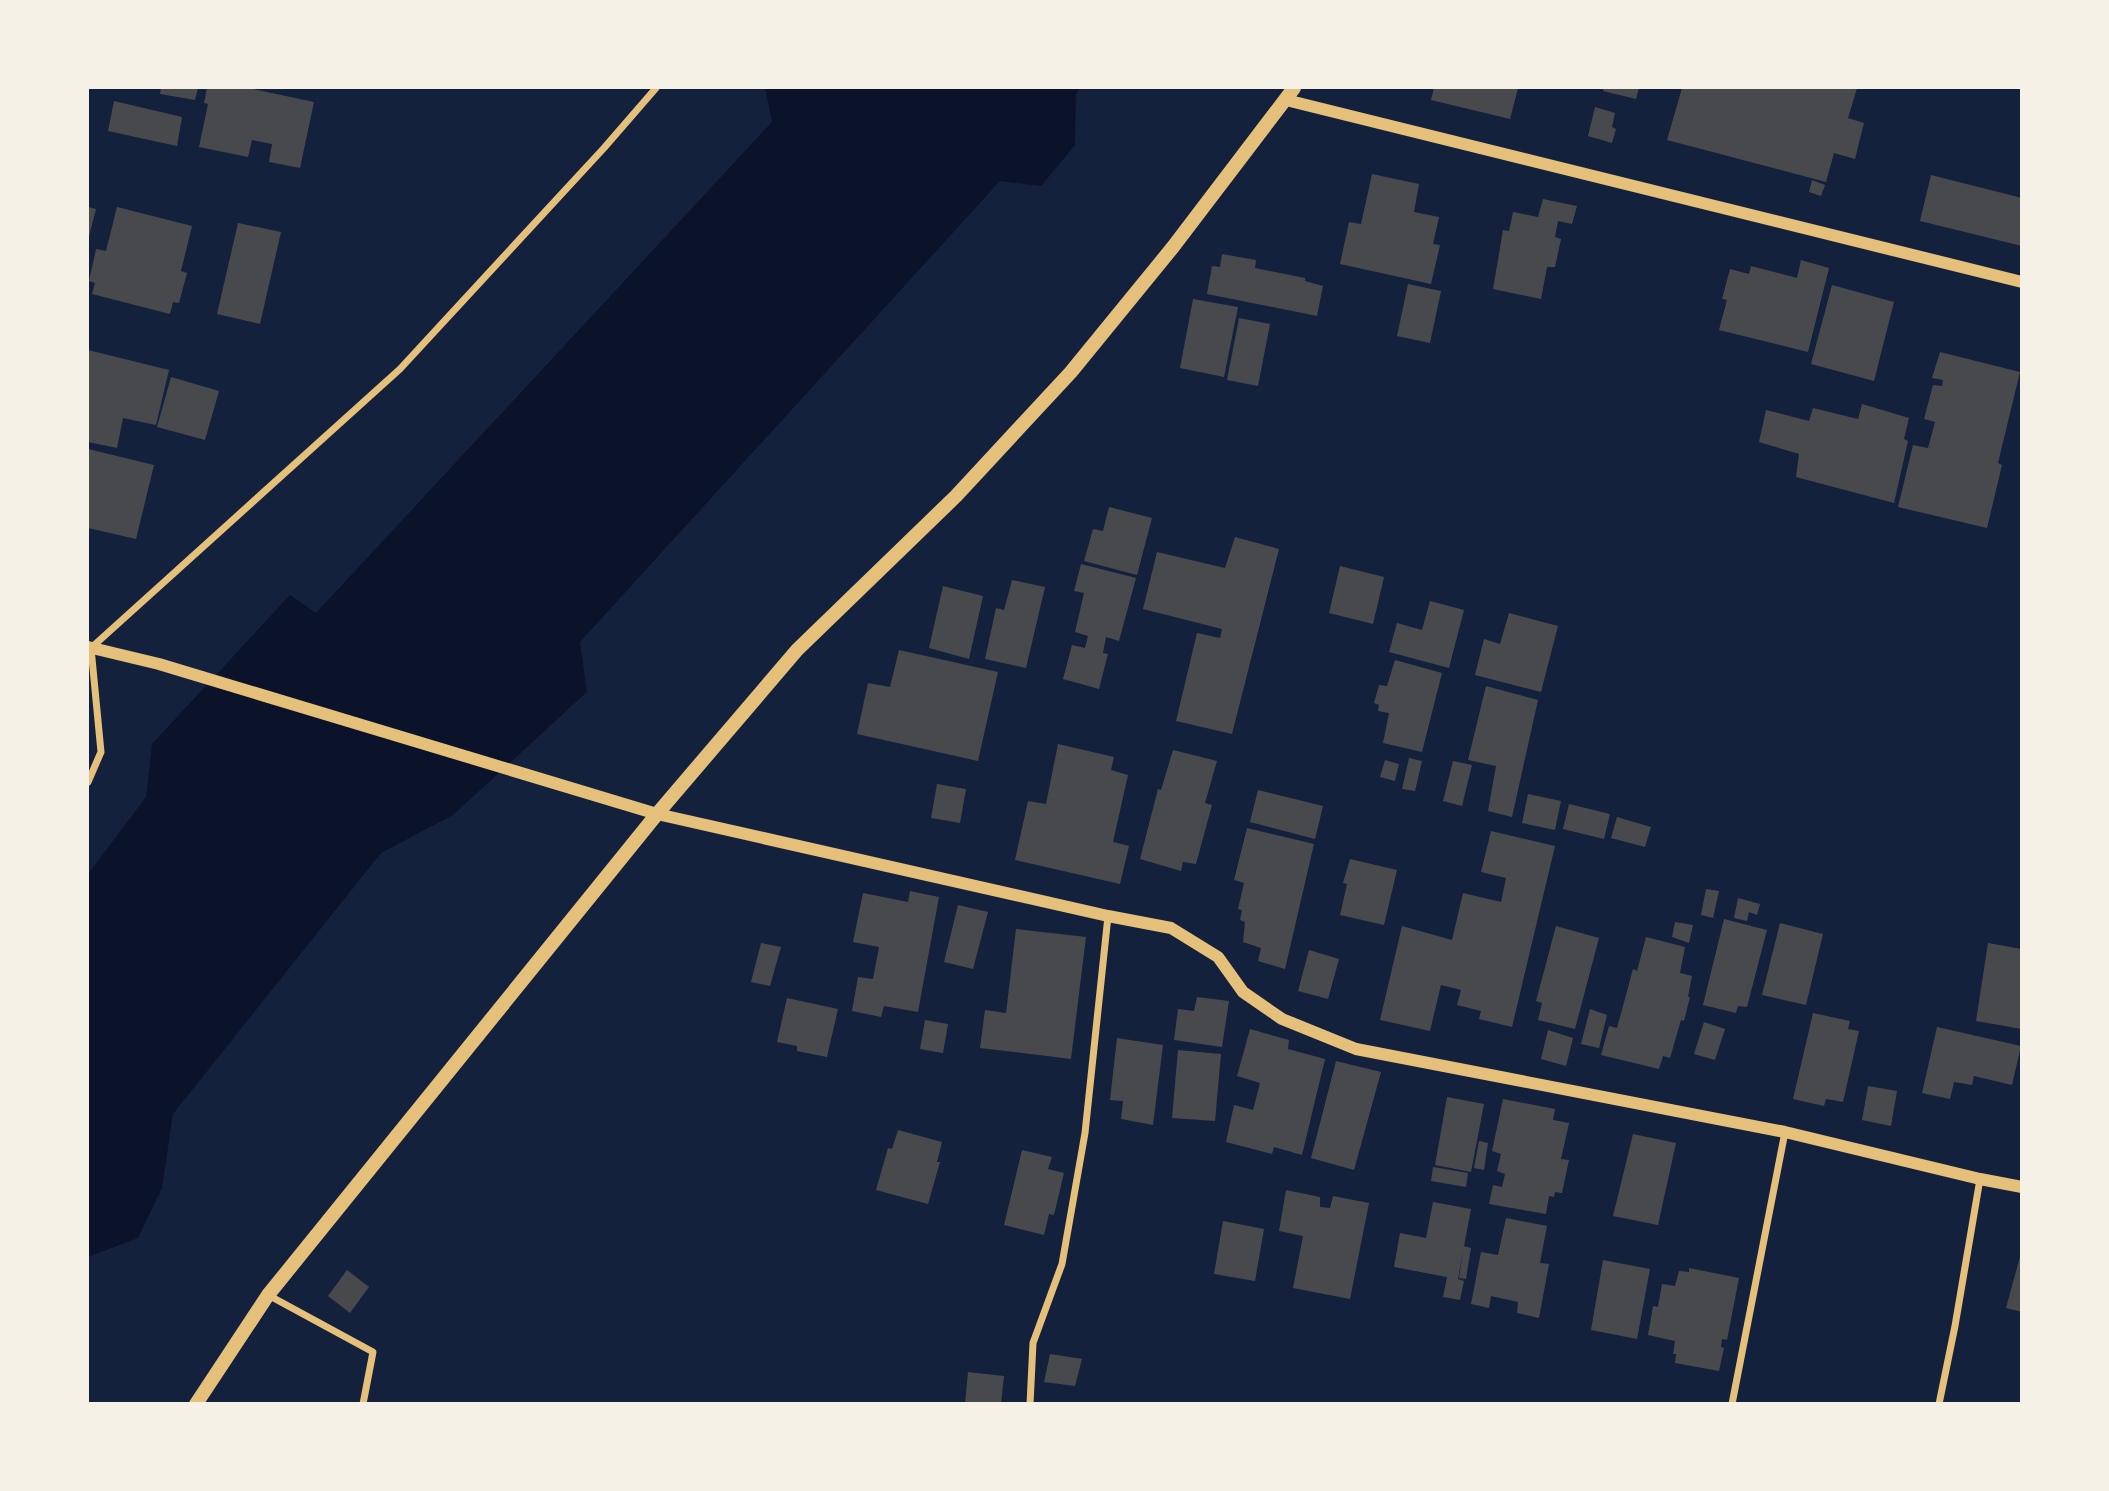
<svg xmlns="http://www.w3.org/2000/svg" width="2109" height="1491" viewBox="0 0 2109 1491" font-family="Montserrat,sans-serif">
<rect width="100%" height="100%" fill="#14213d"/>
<!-- water -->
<path fill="#0b132b" d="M765,88H1080L1076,94L1075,145L1041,186L1000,181L580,642L587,692L453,815L381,853L173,1114L162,1188L138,1238L88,1257V874L146,797L152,744L290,595L316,613L772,122Z"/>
<!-- building -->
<g fill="#48494c">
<path d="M161,88H198L195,100L160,94Z"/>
<path d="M207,88H254L253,89L314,102L300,168L269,162L272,144L252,140L248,157L199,147L208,104L204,103Z"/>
<path d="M1434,88H1518L1510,119L1431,100Z"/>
<path d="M1604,88H1639L1636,99L1603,91Z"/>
<path d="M1682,88H1857L1848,118L1864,123L1855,159L1834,153L1826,182L1667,140Z"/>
<path d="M114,101L182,117L177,146L108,131Z"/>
<path d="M1595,107L1615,113L1612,127L1616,129L1612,143L1588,136Z"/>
<path d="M1372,174L1419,184L1414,212L1439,217L1433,244L1440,245L1431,284L1340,264L1349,222L1361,224Z"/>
<path d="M1931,175L2022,198V246L1920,221Z"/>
<path d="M1812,180L1825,185L1821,196L1809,192Z"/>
<path d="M1543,199L1577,206L1572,224L1558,221L1555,237L1561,239L1555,267H1547L1541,299L1493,289L1503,230L1509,231L1513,212L1538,217Z"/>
<path d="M88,207L96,209L88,240Z"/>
<path d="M117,207L192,226L181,271L187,273L179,303L173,302L170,314L92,294L95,283L89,281L96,249L106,251Z"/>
<path d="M238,223L281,232L260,324L217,314Z"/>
<path d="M1222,254L1256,260L1255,268L1305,278V281L1323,286L1317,316L1207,294L1212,266L1220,267Z"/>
<path d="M1801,260L1829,268L1808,352L1719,330L1727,300L1722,299L1730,269L1749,274L1751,266L1797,278Z"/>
<path d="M1408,284L1441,291L1430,343L1397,336Z"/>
<path d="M1832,285L1894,302L1874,381L1811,364Z"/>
<path d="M1193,299L1238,307L1224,377L1180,368Z"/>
<path d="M1239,318L1270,324L1258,386L1227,380Z"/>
<path d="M88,350L169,370L156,425L123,418L117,448L88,442Z"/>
<path d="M1940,352L2020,372L1998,463L2002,465L1987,528L1898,507L1913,445L1928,448L1935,422L1924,419L1933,385L1942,386L1943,380L1932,378Z"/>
<path d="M171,377L219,391L205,440L157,427Z"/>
<path d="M1862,404L1909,418L1904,439L1908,441L1894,503L1796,477L1799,454L1759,442L1766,410L1809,421L1813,408L1858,419Z"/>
<path d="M88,449L154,465L136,539L88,528Z"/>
<path d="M1109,507L1152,518L1137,575L1084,561L1093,529L1103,531Z"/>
<path d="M1235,537L1279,549L1232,734L1176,721L1197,633L1220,638L1222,629L1143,609L1157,552L1225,568Z"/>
<path d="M1081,564L1136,578L1119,641L1106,637L1103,653L1108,654L1099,689L1063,679L1072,645L1085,648L1088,636L1075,632L1084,593L1074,591Z"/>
<path d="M1340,566L1384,577L1373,624L1329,613Z"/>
<path d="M1012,580L1045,587L1026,668L985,659L996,608L1004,610Z"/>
<path d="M943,586L983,596L969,659L929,648Z"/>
<path d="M1430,601L1464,610L1449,668L1389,652L1397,623L1422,630Z"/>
<path d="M1509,613L1558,626L1541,692L1475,675L1484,639L1500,644Z"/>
<path d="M899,650L998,672L978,761L857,734L868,683L890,687Z"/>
<path d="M1395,660L1442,673L1422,752L1383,743L1389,713L1378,711L1379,705L1374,703L1379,685L1387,686Z"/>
<path d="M1486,686L1538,700L1512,817L1488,811L1496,766L1468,760Z"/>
<path d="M1058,744L1114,757L1111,770L1128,775L1113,842L1129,846L1120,884L1015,860L1028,801L1046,804Z"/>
<path d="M1173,750L1217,761L1205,803L1212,805L1196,864L1183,862L1181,871L1140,859L1158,789L1161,790Z"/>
<path d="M1409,758L1422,761L1415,791L1402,789Z"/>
<path d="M1385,760L1399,764L1395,781L1380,777Z"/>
<path d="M1453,761L1472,765L1462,806L1443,801Z"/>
<path d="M937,784L966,789L960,823L931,818Z"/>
<path d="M1258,790L1323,806L1315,839L1250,822Z"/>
<path d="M1528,794L1561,801L1555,830L1522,823Z"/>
<path d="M1569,804L1610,814L1604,839L1563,829Z"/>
<path d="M1617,817L1651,827L1645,847L1611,838Z"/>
<path d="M1247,828L1314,844L1285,969L1258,961L1261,948L1243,942L1245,922L1240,920L1242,910L1238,909L1244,883L1234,880Z"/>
<path d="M1491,831L1555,846L1512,1027L1479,1019L1481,1011L1457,1005L1461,990L1441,985L1430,1031L1380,1020L1402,926L1452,940L1463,893L1501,902L1506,878L1481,872Z"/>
<path d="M1350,859L1397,870L1384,925L1340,915L1347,884L1343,883Z"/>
<path d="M1706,889L1719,891L1713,918L1701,915Z"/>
<path d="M910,891L939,897L918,1012L884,1006L881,1017L852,1011L858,977L873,979L879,947L853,942L863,893L908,902Z"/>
<path d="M1738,898L1760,904L1757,915L1749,912L1747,921L1734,918Z"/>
<path d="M958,905L988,912L973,969L944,962Z"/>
<path d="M1724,919L1767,930L1747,1007L1738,1006L1736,1013L1703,1005Z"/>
<path d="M1675,922L1693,925L1689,943L1672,937Z"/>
<path d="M1780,923L1823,934L1806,1005L1762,995Z"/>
<path d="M1556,926L1599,938L1575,1029L1538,1020L1542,1003L1536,1001Z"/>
<path d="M1016,929L1086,937L1071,1059L980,1048L985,1010L1006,1013Z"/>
<path d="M1646,937L1685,947L1680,973L1692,976L1688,997H1690L1684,1021L1681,1020L1670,1058L1663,1056L1659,1069L1601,1055L1609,1026L1617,1028L1633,969L1637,971Z"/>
<path d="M761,943L781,947L770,986L751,982Z"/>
<path d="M1988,943L2022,949V1029L1976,1021Z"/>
<path d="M1309,950L1339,959L1328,999L1298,991Z"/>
<path d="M1197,997L1229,1001L1222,1047L1174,1040L1178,1009L1194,1011Z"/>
<path d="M787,998L838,1009L827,1057L797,1051V1046L777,1042Z"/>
<path d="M1590,1009L1607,1015L1599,1048L1581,1044Z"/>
<path d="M1813,1013L1850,1021L1848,1029L1859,1031L1843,1102L1826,1099L1824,1106L1793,1099Z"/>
<path d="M925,1020L948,1024L943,1053L920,1049Z"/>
<path d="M1704,1022L1725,1029L1715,1060L1694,1054Z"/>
<path d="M1937,1027L2021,1046L2012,1085L1974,1076L1972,1085L1954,1082L1950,1099L1922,1093Z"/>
<path d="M1250,1029L1289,1040L1288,1049L1325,1059L1302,1155L1274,1147L1272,1154L1226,1142L1234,1105L1253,1110L1260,1083L1237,1076Z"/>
<path d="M1548,1030L1573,1038L1566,1066L1541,1059Z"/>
<path d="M1117,1038L1163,1045L1153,1125L1121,1119L1123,1101L1110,1100Z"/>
<path d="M1178,1050L1221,1054L1215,1121L1172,1118Z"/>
<path d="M1336,1061L1381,1072L1354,1170L1311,1158Z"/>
<path d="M1868,1086L1897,1091L1891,1126L1862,1120Z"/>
<path d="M1447,1097L1484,1104L1471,1172L1435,1165Z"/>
<path d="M1503,1099L1555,1109L1553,1120L1569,1123L1561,1159L1569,1160L1562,1193L1555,1192L1554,1197L1549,1196L1546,1214L1489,1204L1493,1185L1502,1187L1505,1174L1497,1171L1501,1154L1492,1151Z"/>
<path d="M898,1130L942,1142L937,1162H940L928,1204L876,1190L888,1148L892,1149Z"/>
<path d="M1633,1134L1676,1143L1658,1225L1613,1216Z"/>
<path d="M1479,1141L1488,1143L1484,1170L1474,1168Z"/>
<path d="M1022,1150L1052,1157L1048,1169L1064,1173L1054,1215L1049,1214L1044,1235L1004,1225Z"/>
<path d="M1433,1167L1468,1173L1466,1187L1431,1181Z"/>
<path d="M1286,1190L1320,1197V1207L1330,1208L1333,1196L1369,1203L1350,1299L1293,1288L1303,1236L1279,1231Z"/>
<path d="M1433,1202L1471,1209L1464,1246L1471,1248L1466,1279L1459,1278L1463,1251L1458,1279L1464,1281L1460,1300L1443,1297L1447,1277L1394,1267L1400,1233L1426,1238Z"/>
<path d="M1506,1218L1547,1226L1540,1263L1549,1264L1539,1318L1517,1313L1518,1302L1491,1296L1489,1308L1471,1304L1481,1252L1498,1255Z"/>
<path d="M1223,1221L1264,1229L1255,1281L1214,1274Z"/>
<path d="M2021,1253H2022V1312L2006,1308Z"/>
<path d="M1603,1260L1650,1269L1637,1339L1591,1330Z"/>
<path d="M1689,1268L1739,1278L1727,1340L1722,1339L1721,1347L1724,1348L1719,1371L1675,1363L1676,1354H1673L1675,1341L1648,1335L1653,1306L1658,1307L1662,1284L1675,1286L1679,1271L1689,1272Z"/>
<path d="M347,1270L369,1287L350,1313L328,1296Z"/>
<path d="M1050,1354L1082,1359L1075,1386L1044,1382Z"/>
<path d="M968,1372L1004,1376L1001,1404H965Z"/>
</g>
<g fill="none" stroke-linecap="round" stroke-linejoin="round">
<!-- minor -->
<g stroke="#e5c07b" stroke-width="7">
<path d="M88,782L101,752L91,648L400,369L604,148L656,88"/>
<path d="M268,1295L373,1352L363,1404"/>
<path d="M1030,1404L1033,1343L1062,1264L1085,1133L1108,916"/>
<path d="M1732,1404L1785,1132"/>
<path d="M1939,1404L1955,1326L1980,1179"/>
</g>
<!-- tertiary -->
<g stroke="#e5c07b" stroke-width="12">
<path d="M1286,100L2022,282"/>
<path d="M88,647L159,664L657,814L1108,916L1171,928L1218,957L1243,992L1282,1019L1356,1049L1785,1132L1980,1179L2022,1187"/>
</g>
<!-- secondary -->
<path stroke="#e5c07b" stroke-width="14" d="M196,1404L268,1295L657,814L797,650L956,496L1071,372L1173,247L1294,88"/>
</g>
<!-- border -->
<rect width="2109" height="1491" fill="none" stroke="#f6f1e7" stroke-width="178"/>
</svg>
